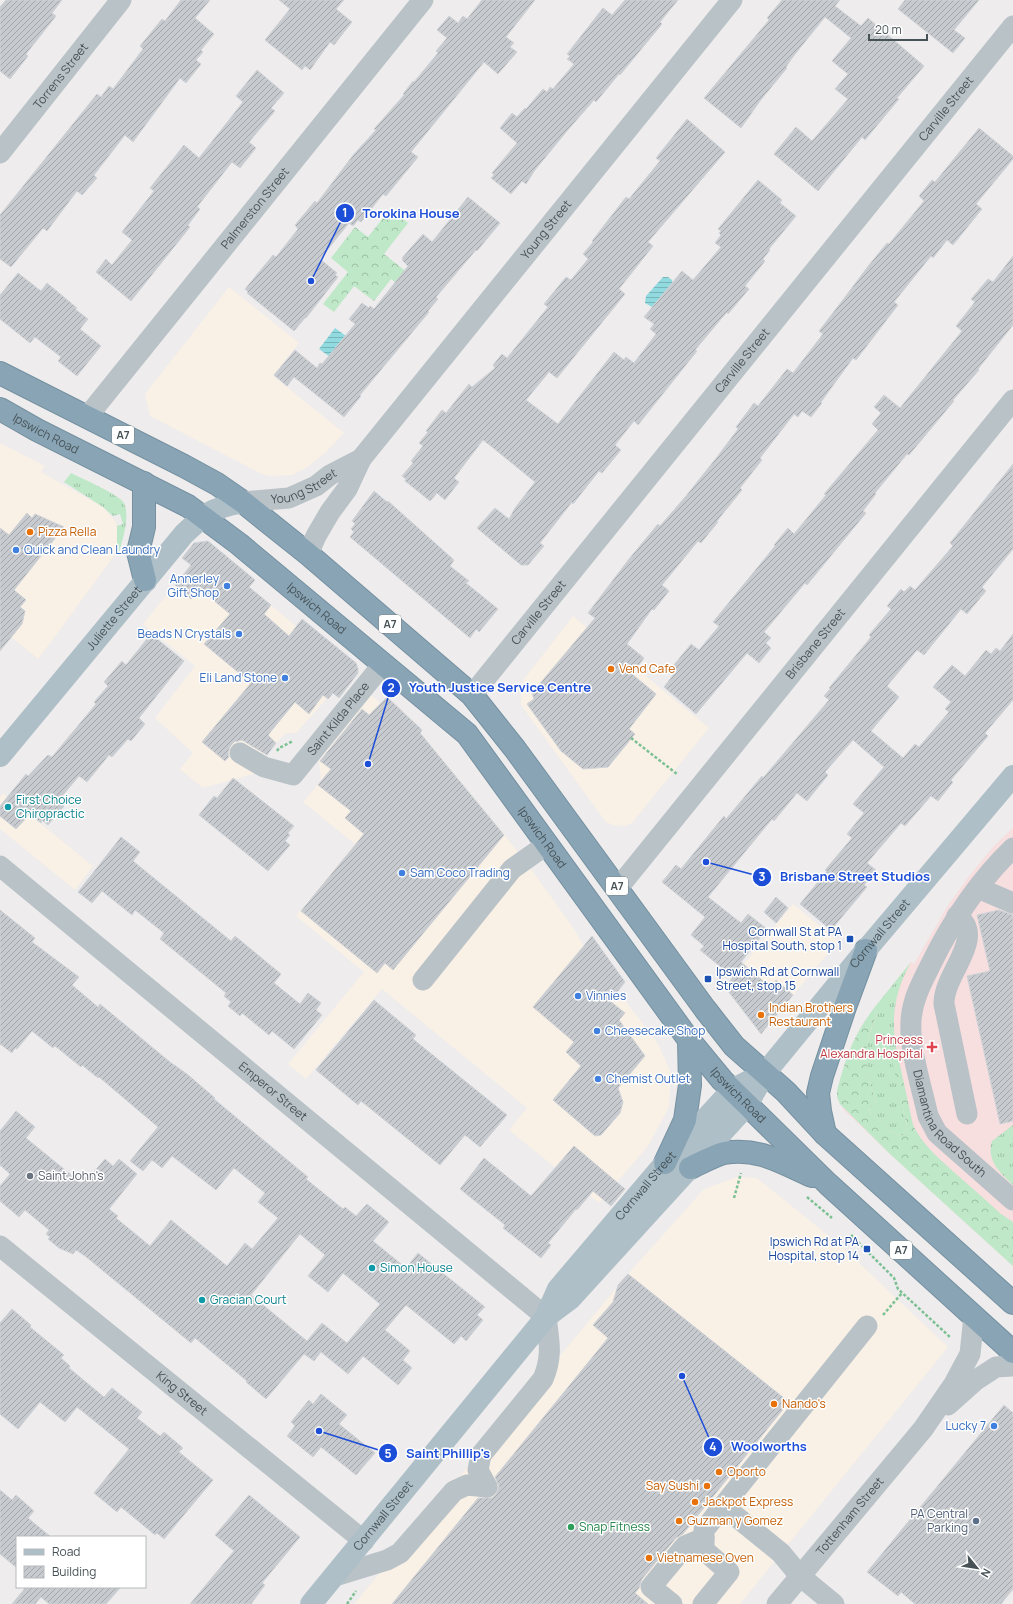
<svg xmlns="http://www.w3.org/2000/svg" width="1013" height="1604" viewBox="0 0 1013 1604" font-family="Manrope,sans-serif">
<defs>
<pattern id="grass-tufts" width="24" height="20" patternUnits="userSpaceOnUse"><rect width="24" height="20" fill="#bee8c8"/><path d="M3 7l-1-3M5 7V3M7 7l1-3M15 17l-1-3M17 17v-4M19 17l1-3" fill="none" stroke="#9cbfa5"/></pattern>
<pattern id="forest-crowns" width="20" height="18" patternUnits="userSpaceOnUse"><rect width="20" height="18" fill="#bee8c8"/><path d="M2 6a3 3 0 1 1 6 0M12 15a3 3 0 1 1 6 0" fill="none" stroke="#9cbfa5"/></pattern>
<pattern id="water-rules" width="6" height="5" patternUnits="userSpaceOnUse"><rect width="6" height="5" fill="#91dbe0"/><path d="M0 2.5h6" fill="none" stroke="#78b4b8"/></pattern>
<pattern id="building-hatch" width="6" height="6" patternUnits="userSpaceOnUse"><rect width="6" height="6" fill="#c7cace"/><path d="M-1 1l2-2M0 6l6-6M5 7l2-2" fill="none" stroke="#a3a7aa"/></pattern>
</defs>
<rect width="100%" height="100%" fill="#eeecec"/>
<!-- commercial -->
<g fill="#f9f0e6">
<path d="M229,287L299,343L273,376L344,433L326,452L309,466L293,475L269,476L262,474L150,416L145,394Z"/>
<path d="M0,443L45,466L41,472L103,507L116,522L118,536L116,553L57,634L38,659L0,628Z"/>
<path d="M204,549L297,627L345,678L296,733H286L276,743L264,758L257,773L203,788L180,769L193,753L155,718L195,666L143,624Z"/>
<path d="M573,616L709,728L632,823L625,826L612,825L605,821L521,705V689L524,679Z"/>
<path d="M371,695L433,748L523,858L574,929L584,946L658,1044L671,1073L669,1107L648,1146L599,1203L509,1130L527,1108L382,989L306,1079L288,1064L364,972L296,916L355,844L303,802L321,781L319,760Z"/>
<path d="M3,793L93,866L75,890L0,829V797Z"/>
<path d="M793,904L838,941L761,1034L725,987Z"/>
<path d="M737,1177L757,1178L841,1246L948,1347L740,1604H354L628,1274L704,1189Z"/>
</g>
<!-- medical -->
<path fill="#f7dedf" d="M1013,828V1266L890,1154L844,1110L837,1097V1091L848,1054L864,1022L911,962L914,964L947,907L970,875L994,846Z"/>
<!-- grass -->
<g fill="url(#grass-tufts)">
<path d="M71,473C81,478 120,495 124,503C130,516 123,539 119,552L117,551V526L123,524L120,514L113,516L103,507L64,482Z"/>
<path d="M911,962C895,991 891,1015 896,1047L890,1048L907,1127L906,1132L902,1136L890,1131L868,1110L876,1101C862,1060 862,1053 877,1013L874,1008Z"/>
<path d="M1013,1125V1185C1000,1173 986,1160 992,1141Z"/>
</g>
<!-- forest -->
<g fill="url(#forest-crowns)">
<path d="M390,209L408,223L384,254L408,273L399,285L391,279L374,301L354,286L334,312L323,304L348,272L331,258L355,227L368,237Z"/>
<path d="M874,1008L877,1013C862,1050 863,1063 876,1101L868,1110L890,1131L902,1136L906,1132L907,1126L889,1048L896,1047L913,1125C923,1146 940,1159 956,1174C971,1187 986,1200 1001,1214L1013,1222V1266L890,1154L840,1104L837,1097V1091C846,1057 853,1036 874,1008Z"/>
</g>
<!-- water -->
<g fill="url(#water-rules)">
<path d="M663,277H668L672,280L673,283L652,307L645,303L646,296Z"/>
<path d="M335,328L346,336L330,357L319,349Z"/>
</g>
<!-- building -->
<g fill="url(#building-hatch)" stroke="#d0d3d7" fill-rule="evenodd">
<path d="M6,0H62L52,13L56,16L26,54L28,56L10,79L0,71V7Z"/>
<path d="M181,0H210L195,18L214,34L201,50L203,52L196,60L201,64L186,83L180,78L133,142L125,135L94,175L97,178L82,195L77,191L47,231L43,228L11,267L0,259V215L97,94L101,97L109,86L113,89L143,49L140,46L162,19L165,21Z"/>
<path d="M279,0H344L336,9L352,22L334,45L330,42L310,70L305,66L302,70L265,40L290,9Z"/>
<path d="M482,0H535L506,37L514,43L510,47L517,52L498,74L484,62L411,152L418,157L386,196L383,194L361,222L358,220L353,226L349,223L320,259L337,273L335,275L338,277L306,318H305L294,331L247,293L248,292L245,289L273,255L276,257L298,229L295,225L315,201L317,203L354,154L376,130L374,129L404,95L403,94L413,81L414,82L438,53L436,51L447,38L437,30L449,16L458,23L463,16L467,19Z"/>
<path d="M625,0H678L660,22L662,24L620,75L619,74L596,102L594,100L567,131L535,170L526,184L522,181L511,194L491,178L494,175L492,173L517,143L500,128L512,113L517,117L525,108L526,109L543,89L547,92L550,87L553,89L574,64L567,59L570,56L567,54L603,8L612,15Z"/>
<path d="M782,0H840L835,6L861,26L868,18L924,66L897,98L899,99L865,140L862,137L818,191L774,154L796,127L812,141L848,99L835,89L848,74L832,61L851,38L825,17L792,58L786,67L787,68L760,101L741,128L704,98L769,20L767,18Z"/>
<path d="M905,0H979L954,30L965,38L953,53L898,9Z"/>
<path d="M257,70L284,93L271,108L275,111L249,142L256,148L240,168L232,162L197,207L200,209L188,225L190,227L131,301L96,272L106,259L112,265L132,240L122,232L154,191L150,188L184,145L199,158L243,102L236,96Z"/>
<path d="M687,119L725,152L648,242L653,246L619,289L625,294L557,378L549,372L526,400L558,424L614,352L624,360L626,357L634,363L656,334L650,329L654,324L644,317L682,271L693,280L721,247L715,243L721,235L719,233L721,231L718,229L758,180L782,200L780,203L796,216L769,249L770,250L763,259L765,261L745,286L749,289L728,314L727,312L695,350L697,351L638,425L634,421L615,445L621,450L602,473L599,471L573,504L572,502L540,543L544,546L528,565H521L477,528L495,508L509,519L515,508L535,482L492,447L483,440L454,478L459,482L445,500L437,493L430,501L405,481L406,479L402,476L413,463L411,461L423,446L419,443L428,432L426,431L442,410L446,413L469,384L472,387L495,368L493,365L502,354L507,358L548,307L544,304L566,277L571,280L588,259L583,254L593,242L592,241L626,197L629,199L660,161L656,158Z"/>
<path d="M979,128L1013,156V159L976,204L982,209L953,245L947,240L933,258L931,256L894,302L898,305L856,360L853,358L821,402L822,403L811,417L802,411L798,417L794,414L760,458L762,460L740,488L742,490L717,521L718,522L701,543L698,541L662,585L669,591L654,610L652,609L627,644L644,658L632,674L656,694L629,729L635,734L608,767L583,769L561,751L527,704L534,699L532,693L595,618L588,613L629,559L658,524L660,526L686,496L717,457L738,429L736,427L754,403L758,406L787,369L793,373L823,334L819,331L842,301L869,265L887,243L889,244L924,201L919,196L932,180L935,182Z"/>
<path d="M468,197L500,223L477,251L476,250L436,297L438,299L428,311L429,312L360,395L361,396L344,417L294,377L287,386L274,375L295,350L317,368L320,363L322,364L355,324L349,319L362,303L369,308L370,306L374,309L408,266L402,260L403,259L402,258L423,234L432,242Z"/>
<path d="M1013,256V325L978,369L979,370L953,400L954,401L909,455L907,454L875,493L876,494L863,511L866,513L807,585L805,583L764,632L771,638L766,643L771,648L759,663L747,653L696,714L664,687L677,670L673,666L691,644L699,650L719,626L713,622L775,546L774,545L788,528L794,534L826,495L824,494L878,430L872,424L881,413L874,407L884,395L900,408L962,331L956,326L975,302L971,299L988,279L993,282Z"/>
<path d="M18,273L41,291L47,283L77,308L75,309L88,319L80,329L101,346L77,376L58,361L61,357L35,337L30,343L0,319V295Z"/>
<path d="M1013,464V549L982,587L986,591L967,614L961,609L924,655L917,650L887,686L899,697L871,731L903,758L915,744L919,747L949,712L945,709L951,702L933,687L952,665L965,676L986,650L991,654L996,648L1000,651L1013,634V700L985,733L988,736L951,780L953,782L938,801L931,796L905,826L901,823L867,863L876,870L864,885L867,887L831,930L800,904L827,871L825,870L852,838L847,834L864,813L853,804L884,767L853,740L825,772L828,775L807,801L797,793L774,821L772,819L708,897L741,923L748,914L767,929L741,962L770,987L776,980L793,995L761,1034L725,987L733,977L700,950L704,946L691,935L705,917L662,882L676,865L681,869L724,816L726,819L762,776L763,778L829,700L824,696L830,689L829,688L871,637L869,635L891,609L887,606L901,589L904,592L910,586L915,590L953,546L950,543Z"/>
<path d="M374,491L387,502L388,501L454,560L450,566L469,581L466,583L498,609L479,632L476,629L470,638L350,537L354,532L351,529L355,524L352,521Z"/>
<path d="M27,513L32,518L35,514L64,527L14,590L26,600L20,607L25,611L22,624L0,651V528L9,535Z"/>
<path d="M208,541L255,580L249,587L271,605L264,614L289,636L302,619L356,663L358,669V673L339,698L333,693L328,699L323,695L309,714L295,702L268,735L276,743L267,755L242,740L234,742L230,747L228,753L229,757L225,761L202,742L251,683L204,644L230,614L200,589L191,599L175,585L191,565L182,558L194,543Z"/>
<path d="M151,634L184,661L139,718L145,724L131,741L128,739L112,757L109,755L87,782L79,776L58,801L64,806L48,825L42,820L41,823L30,814L16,829L0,816V806L26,774L28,776L48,755L52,757L96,704L94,702L108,686L104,682L122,661L126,665Z"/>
<path d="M387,697L422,730L420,733L504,835L393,970L385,963L377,973L301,911L364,834L345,818L351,811L318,785L331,769L320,761L362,709L369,715Z"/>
<path d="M233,778L294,826L288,833L290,835L285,841L290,845L268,871L199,815L214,796L217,798Z"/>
<path d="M121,837L140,852L133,861L231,941L235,936L281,974L274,983L300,1004L308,993L321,1003L316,1010L322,1015L294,1049L272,1031L269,1035L242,1013L240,1016L228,1006L231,1002L224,996L226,993L160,939L164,933L135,910L132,915L102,891L92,903L78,892Z"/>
<path d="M776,897L788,908L776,923L764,912Z"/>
<path d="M0,910L35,938L32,942L79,977L72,985L98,1007L100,1004L170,1062L187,1074L215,1098L214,1099L308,1177L306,1179L343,1209L345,1207L356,1216L367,1204L389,1222L373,1241L406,1268L418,1253L485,1307L477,1315L483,1320L466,1341L461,1336L454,1344L406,1305L385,1330L410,1351L403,1360L412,1368L398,1385L363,1356L348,1374L321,1352L314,1361L304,1354L266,1399L246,1382L247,1381L195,1338L191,1343L85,1256L76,1250L73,1254L59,1248L48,1239L50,1237L46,1234L49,1230L25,1210L19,1217L0,1201V1186L10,1174L0,1165V1131L16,1111L35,1127L26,1138L81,1183L91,1171L93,1173L105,1159L113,1166L119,1159L137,1174L109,1209L118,1216L116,1218L150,1246L171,1220L227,1266L245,1243L252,1249L278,1218L258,1202L265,1193L234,1168L216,1190L172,1156L162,1168L152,1160L143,1171L130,1161L158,1127L99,1077L98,1078L82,1065L81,1067L55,1046L53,1048L32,1031L17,1049L15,1048L12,1053L0,1044ZM300,1234L325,1255L308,1276L328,1292L343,1273L380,1304L347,1343L322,1323L307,1341L251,1295Z"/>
<path d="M999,910L1013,915V1121L1000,1124L967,976L990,971L977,915Z"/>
<path d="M592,936L625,982L610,1001L625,1013L619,1020L645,1056L618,1088L623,1102L620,1113L601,1135L595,1136L553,1100L581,1066L566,1052L574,1042L533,1007Z"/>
<path d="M374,1000L416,1035L413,1039L507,1115L480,1147L465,1135L440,1165L361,1101L358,1105L316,1070Z"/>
<path d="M574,1146L625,1189L611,1206L593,1191L577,1210L576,1209L548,1243L551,1245L541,1258L503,1228L505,1225L460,1189L484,1158L531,1196Z"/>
<path d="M628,1274L789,1402L683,1534L676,1538L642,1579L639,1588L635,1593L648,1604H392L478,1498H492L496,1494L499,1487L495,1477L608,1338L593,1325L613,1302L618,1285Z"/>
<path d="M12,1309L31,1325L30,1327L64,1355L61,1358L70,1366L69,1368L104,1397L112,1388L142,1412L137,1418L160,1436L164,1432L183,1448L179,1452L213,1480L164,1539L157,1533L155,1535L121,1507L117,1512L94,1493L129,1449L77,1407L65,1422L40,1402L18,1429L0,1414V1323Z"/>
<path d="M321,1394L347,1415L339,1424L375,1453L356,1475L321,1447L313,1457L287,1436L295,1426L291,1422L309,1400L313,1404Z"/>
<path d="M1004,1405L1013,1413V1589L1001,1604H915L901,1592L898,1596L867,1572Z"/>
<path d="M0,1490L12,1500L16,1495L34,1511L28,1518L51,1537H17V1568L0,1554Z"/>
<path d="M249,1495L300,1537L262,1583L265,1585L251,1604H190L234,1551L215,1535Z"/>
<path d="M26,1587H121L106,1604H49L41,1597L35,1604H12Z"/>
</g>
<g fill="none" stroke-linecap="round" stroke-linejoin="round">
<!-- highway casing -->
<g stroke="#7490a1" stroke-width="24">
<g id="highway">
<path d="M0,373L184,466L217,484L243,502L308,554L472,695L515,749L705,1009L734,1046L786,1092L825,1134L1013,1303"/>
<path id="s15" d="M0,409L37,430L188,506L239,544L467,734L689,1040L722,1080L828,1184L1013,1352"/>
<path d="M144,483V527L138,552L145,580"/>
<path d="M825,1134L820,1111L818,1093L822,1076L845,1007L866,950"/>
<path d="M665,1163L685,1120L690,1085L689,1040"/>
<path d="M690,1168C701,1163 713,1156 724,1153C759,1147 782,1163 812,1176"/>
</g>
</g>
<!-- path -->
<g stroke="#7bc194" stroke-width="2.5" stroke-dasharray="3 2" stroke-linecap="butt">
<path d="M631,738L677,774"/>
<path d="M277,751L279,748L293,741"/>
<path d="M807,1197L832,1218"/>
<path d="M734,1198L741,1173"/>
<path d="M851,1235L894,1278L898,1289L951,1338"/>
<path d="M883,1315L902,1293"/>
<path d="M347,1604L356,1591"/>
</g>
<!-- minor -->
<g stroke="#b9c2c7" stroke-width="21">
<path id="s1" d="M0,153L121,0"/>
<path id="s2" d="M87,417L423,0"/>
<path id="s3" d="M243,502L289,498L316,486L330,475L361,459"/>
<path id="s4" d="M308,554L316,536L330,512L347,489L361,459L732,0"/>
<path id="s5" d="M472,695L1013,26"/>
<path id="s6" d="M240,753L264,767L293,775L383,664"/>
<path id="s7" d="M1013,848C979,881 952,921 931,964C922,982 912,1000 911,1021C909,1049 922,1088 928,1116L937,1133L1013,1200"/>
<path id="s8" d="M0,866L546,1317C549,1341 553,1356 543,1379L481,1455L478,1470L487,1487"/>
<path id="s9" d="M618,888L1013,400"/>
<path d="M978,888L1013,903"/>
<path d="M957,916C987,938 943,974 944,1004L967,1114"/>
<path d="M423,980L512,869L546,845"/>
<path id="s10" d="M0,1246L364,1541"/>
<path d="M948,1405L976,1380L996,1367L1013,1366"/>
<path d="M335,1576L387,1560L400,1553L454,1491L467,1485L487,1487"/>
<path d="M672,1604L651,1587L685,1546L704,1538"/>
<path d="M703,1604L729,1572L704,1550V1530L723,1506"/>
<path id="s11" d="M777,1604L923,1429L954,1384L970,1354L974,1316"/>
<path d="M834,1604L800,1576L781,1553L723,1506L867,1326"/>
</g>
<!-- major -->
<g stroke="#aebfc8" stroke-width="22">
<path id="s12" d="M0,756L184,534C206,513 212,508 243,502"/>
<path id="s13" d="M546,1316L558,1289L665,1163L732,1090L749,1081"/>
<path id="s14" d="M311,1604L546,1317L570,1299L747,1105L765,1073L866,950L1013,776"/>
</g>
<!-- highway -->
<use href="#highway" stroke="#89a5b5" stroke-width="22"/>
</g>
<!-- markers -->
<g fill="#e8710a" stroke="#fff" stroke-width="1.5">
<circle cx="30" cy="532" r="4"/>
<circle cx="611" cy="669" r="4"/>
<circle cx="761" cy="1015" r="4"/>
<circle cx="774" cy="1404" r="4"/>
<circle cx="719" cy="1472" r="4"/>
<circle cx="707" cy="1486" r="4"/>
<circle cx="695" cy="1502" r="4"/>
<circle cx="679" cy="1521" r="4"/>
<circle cx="649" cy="1558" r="4"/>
</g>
<g fill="#3f7fe0" stroke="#fff" stroke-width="1.5">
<circle cx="16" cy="550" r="4"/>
<circle cx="227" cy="586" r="4"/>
<circle cx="239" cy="634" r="4"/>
<circle cx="285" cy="678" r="4"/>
<circle cx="402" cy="873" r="4"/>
<circle cx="578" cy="996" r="4"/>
<circle cx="597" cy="1031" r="4"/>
<circle cx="598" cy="1079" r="4"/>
<circle cx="994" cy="1426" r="4"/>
</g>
<g fill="#0f9aa8" stroke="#fff" stroke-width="1.5">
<circle cx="8" cy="807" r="4"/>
<circle cx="372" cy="1268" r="4"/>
<circle cx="202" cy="1300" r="4"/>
</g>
<g fill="#1a4fb4" stroke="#fff" stroke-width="1.5">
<rect x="846" y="935" width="8" height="8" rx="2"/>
<rect x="704" y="975" width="8" height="8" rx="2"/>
<rect x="863" y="1245" width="8" height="8" rx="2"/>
</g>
<path fill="#e0444e" stroke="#fff" stroke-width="1.5" d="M930 1041h4v4h4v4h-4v4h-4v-4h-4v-4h4z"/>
<circle fill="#6b7280" stroke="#fff" stroke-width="1.5" cx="30" cy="1176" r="4"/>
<circle fill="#5c6f8a" stroke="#fff" stroke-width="1.5" cx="976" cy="1521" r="4"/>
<circle fill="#2e9e5b" stroke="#fff" stroke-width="1.5" cx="571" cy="1527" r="4"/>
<g text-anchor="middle" stroke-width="3" stroke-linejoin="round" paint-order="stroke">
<!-- shield labels -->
<g fill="#fff" stroke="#7e8689" stroke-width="1">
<rect x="112" y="426" width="22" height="18" rx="3"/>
<rect x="379" y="615" width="22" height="18" rx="3"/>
<rect x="606" y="877" width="22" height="18" rx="3"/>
<rect x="890" y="1241" width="22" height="18" rx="3"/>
</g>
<g font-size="11" font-weight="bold" fill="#475257">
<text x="123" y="439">A7</text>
<text x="390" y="628">A7</text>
<text x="617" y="890">A7</text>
<text x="901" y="1254">A7</text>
</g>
<!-- street labels -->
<g font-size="12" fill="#475257" stroke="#fff">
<text dy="4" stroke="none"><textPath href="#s1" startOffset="98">Torrens Street</textPath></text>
<text dy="4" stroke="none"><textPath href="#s5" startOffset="754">Carville Street</textPath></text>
<text dy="4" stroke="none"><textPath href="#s2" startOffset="268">Palmerston Street</textPath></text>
<text dy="4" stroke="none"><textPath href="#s4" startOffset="404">Young Street</textPath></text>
<text dy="4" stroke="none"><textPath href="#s5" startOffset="430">Carville Street</textPath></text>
<text dy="4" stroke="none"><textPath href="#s15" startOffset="52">Ipswich Road</textPath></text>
<text dy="4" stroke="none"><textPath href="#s3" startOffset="64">Young Street</textPath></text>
<text dy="4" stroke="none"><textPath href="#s15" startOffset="376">Ipswich Road</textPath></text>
<text dy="4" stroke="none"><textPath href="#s5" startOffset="106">Carville Street</textPath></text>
<text dy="4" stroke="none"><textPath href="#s12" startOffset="179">Juliette Street</textPath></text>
<text dy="4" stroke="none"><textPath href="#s9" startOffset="314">Brisbane Street</textPath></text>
<text dy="4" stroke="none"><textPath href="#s6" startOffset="130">Saint Kilda Place</textPath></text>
<text dy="4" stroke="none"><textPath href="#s15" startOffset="700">Ipswich Road</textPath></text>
<text dy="4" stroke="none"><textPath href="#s14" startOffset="881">Cornwall Street</textPath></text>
<text dy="4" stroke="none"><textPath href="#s8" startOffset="354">Emperor Street</textPath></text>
<text dy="4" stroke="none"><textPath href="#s15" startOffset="1024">Ipswich Road</textPath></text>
<text dy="4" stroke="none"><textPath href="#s7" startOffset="318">Diamantina Road South</textPath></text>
<text dy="4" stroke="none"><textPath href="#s13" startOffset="165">Cornwall Street</textPath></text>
<text dy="4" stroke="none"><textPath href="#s10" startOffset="234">King Street</textPath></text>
<text dy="4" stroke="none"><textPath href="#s11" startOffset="114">Tottenham Street</textPath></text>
<text dy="4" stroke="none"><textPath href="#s14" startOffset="114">Cornwall Street</textPath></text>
</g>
<!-- food labels -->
<g font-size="12" fill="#c56008" stroke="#fff" text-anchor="start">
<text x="38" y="536">Pizza Rella</text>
<text x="619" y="673">Vend Cafe</text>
<text x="769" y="1012">Indian Brothers<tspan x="769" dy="14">Restaurant</tspan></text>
<text x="782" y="1408">Nando's</text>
<text x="727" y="1476">Oporto</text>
<text x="699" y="1490" text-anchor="end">Say Sushi</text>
<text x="703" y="1506">Jackpot Express</text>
<text x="687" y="1525">Guzman y Gomez</text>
<text x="657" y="1562">Vietnamese Oven</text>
</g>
<!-- shop labels -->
<g font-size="12" fill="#366cbe" stroke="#fff" text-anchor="start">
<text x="24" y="554">Quick and Clean Laundry</text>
<text x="219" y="583" text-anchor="end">Annerley<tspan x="219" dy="14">Gift Shop</tspan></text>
<text x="231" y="638" text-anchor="end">Beads N Crystals</text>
<text x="277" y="682" text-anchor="end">Eli Land Stone</text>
<text x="410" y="877">Sam Coco Trading</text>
<text x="586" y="1000">Vinnies</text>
<text x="605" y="1035">Cheesecake Shop</text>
<text x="606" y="1083">Chemist Outlet</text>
<text x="986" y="1430" text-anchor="end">Lucky 7</text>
</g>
<!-- culture labels -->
<g font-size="12" fill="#0d838f" stroke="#fff" text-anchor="start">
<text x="16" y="804">First Choice<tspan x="16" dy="14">Chiropractic</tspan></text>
<text x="380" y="1272">Simon House</text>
<text x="210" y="1304">Gracian Court</text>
</g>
<!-- transit labels -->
<g font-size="12" fill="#164399" stroke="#fff" text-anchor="end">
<text x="842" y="936">Cornwall St at PA<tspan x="842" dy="14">Hospital South, stop 1</tspan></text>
<text x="716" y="976" text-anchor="start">Ipswich Rd at Cornwall<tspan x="716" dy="14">Street, stop 15</tspan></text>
<text x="859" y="1246">Ipswich Rd at PA<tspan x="859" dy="14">Hospital, stop 14</tspan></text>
</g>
<!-- health labels -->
<g font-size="12" fill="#be3a42" stroke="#fff" text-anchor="end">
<text x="923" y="1044">Princess<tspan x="923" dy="14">Alexandra Hospital</tspan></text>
</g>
<!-- worship labels -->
<g font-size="12" fill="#5b616d" stroke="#fff" text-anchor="start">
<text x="38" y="1180">Saint John's</text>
</g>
<!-- service labels -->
<g font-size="12" fill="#4e5e75" stroke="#fff" text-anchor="end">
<text x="968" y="1518">PA Central<tspan x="968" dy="14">Parking</tspan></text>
</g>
<!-- leisure labels -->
<g font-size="12" fill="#27864d" stroke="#fff" text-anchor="start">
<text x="579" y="1531">Snap Fitness</text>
</g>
</g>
<!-- callouts -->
<path fill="none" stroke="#1d4ed8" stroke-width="1.5" d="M311 281L345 213M368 764L391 688M706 862L762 877M682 1376L713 1447M319 1431L388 1453"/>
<g fill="#1d4ed8" stroke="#fff" stroke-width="1.5">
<circle cx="311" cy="281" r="4"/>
<circle cx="368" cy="764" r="4"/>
<circle cx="706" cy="862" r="4"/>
<circle cx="682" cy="1376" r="4"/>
<circle cx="319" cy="1431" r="4"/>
<circle cx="345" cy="213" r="10"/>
<circle cx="391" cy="688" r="10"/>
<circle cx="762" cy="877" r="10"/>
<circle cx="713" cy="1447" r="10"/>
<circle cx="388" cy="1453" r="10"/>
</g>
<g font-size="12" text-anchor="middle" font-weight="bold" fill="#fff">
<text x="345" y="217">1</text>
<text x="391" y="692">2</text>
<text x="762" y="881">3</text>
<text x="713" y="1451">4</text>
<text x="388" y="1458">5</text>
</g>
<g font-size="13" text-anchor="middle" font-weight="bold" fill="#1d4ed8" stroke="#fff" stroke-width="3" stroke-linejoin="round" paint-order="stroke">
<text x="411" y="218">Torokina House</text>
<text x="500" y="692">Youth Justice Service Centre</text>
<text x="855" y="881">Brisbane Street Studios</text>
<text x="769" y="1451">Woolworths</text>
<text x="448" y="1458">Saint Phillip's</text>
</g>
<!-- legend -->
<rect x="16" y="1536" width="130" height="52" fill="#ffffff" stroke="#b5babc"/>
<rect x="24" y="1549" width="20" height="6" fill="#aebfc8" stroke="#b5babc"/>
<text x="52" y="1556" font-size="12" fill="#475257">Road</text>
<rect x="24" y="1566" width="20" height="12" fill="url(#building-hatch)" stroke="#b5babc"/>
<text x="52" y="1576" font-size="12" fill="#475257">Building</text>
<!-- north arrow -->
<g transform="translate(977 1568) rotate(120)" stroke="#ffffff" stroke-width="3" paint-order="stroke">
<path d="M0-3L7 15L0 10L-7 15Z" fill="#475257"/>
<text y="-6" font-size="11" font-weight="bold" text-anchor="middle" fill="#475257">N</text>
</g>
<!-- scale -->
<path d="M869 34v6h58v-6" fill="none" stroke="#475257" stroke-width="2"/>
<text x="875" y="34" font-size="12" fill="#475257" stroke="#ffffff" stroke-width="3" paint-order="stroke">20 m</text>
</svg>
